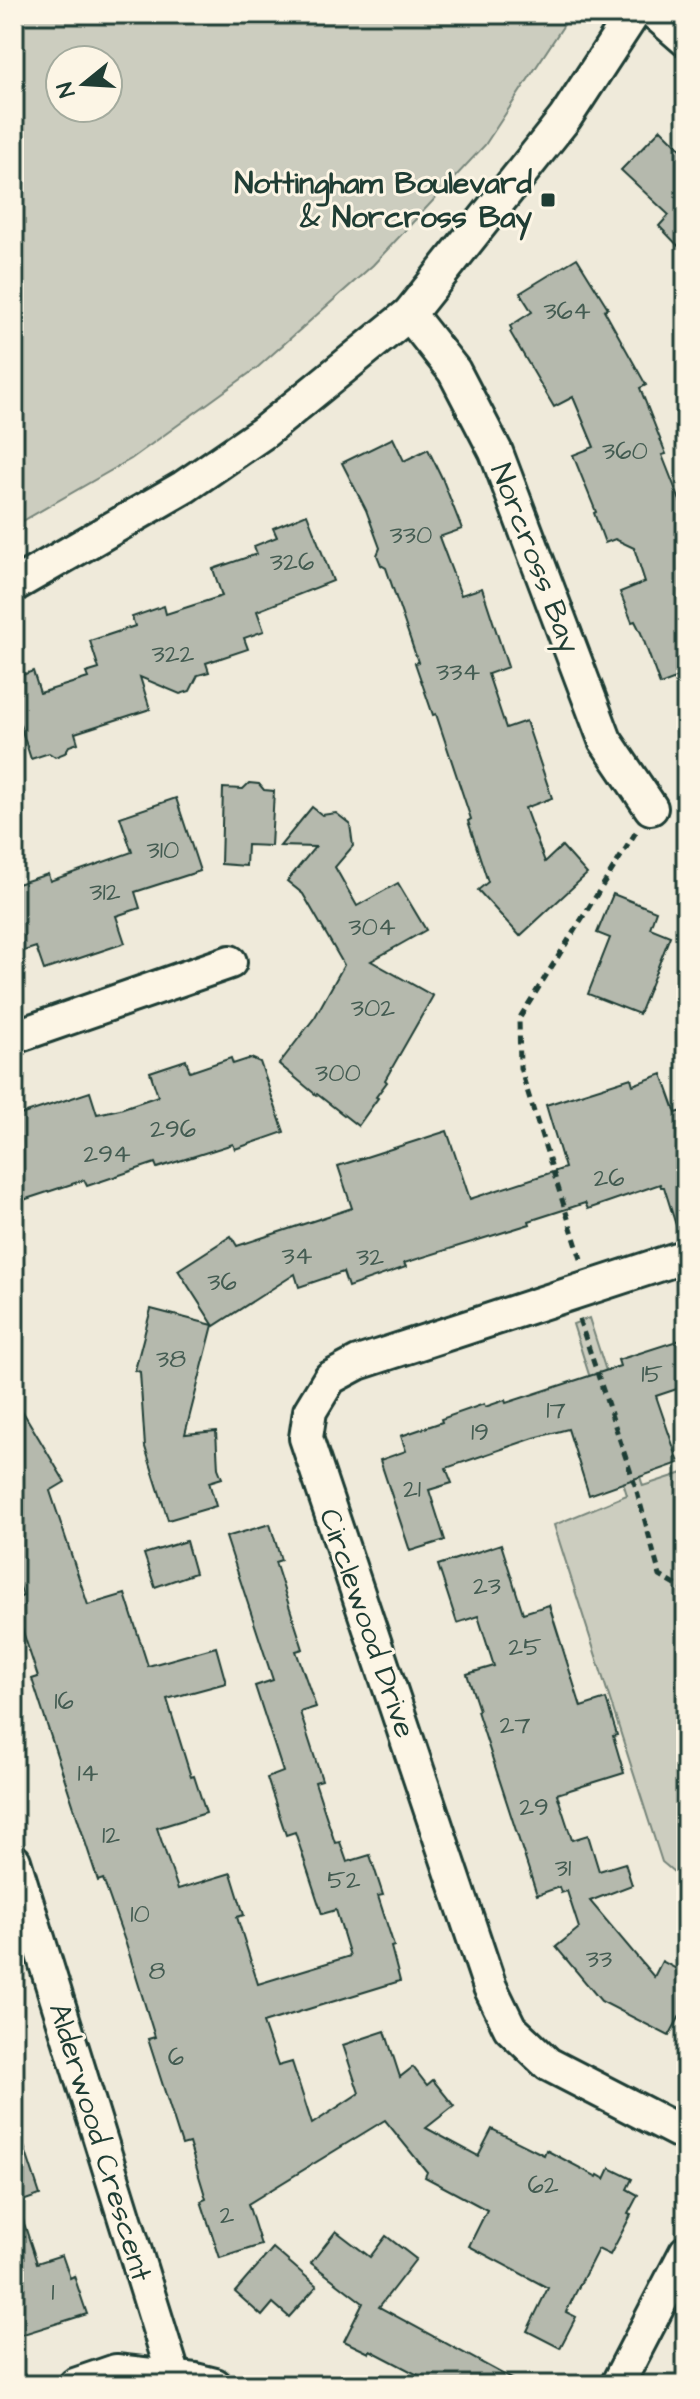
<svg xmlns="http://www.w3.org/2000/svg" width="700" height="2399" viewBox="0 0 700 2399" font-family="'Architects Daughter',sans-serif">
<rect width="100%" height="100%" fill="#efeada"/>
<filter id="ink" filterUnits="userSpaceOnUse"><feTurbulence type="fractalNoise" baseFrequency=".0125" numOctaves="2"/><feDisplacementMap in="SourceGraphic" scale="16" xChannelSelector="R" yChannelSelector="G"/><feConvolveMatrix kernelMatrix="1 2 1 2 8 2 1 2 1" color-interpolation-filters="sRGB"/></filter>
<g filter="url(#ink)">
<!-- green -->
<g fill="#cccdbf" stroke="#76857a" stroke-width="2" fill-rule="evenodd">
<path d="M14,14H571L485,145L373,265L258,367L131,459L14,526ZM60,60H108V108H60Z"/>
<path d="M589,1318L643,1486L686,1472V1882L662,1862L554,1525L627,1495L573,1324Z"/>
</g>
<!-- building -->
<g fill="#b5b9ad" stroke="#1f3d34" stroke-width="2">
<path d="M661,129L686,154V254L659,226L669,215L621,170Z"/>
<path d="M577,258L608,308L604,310L646,385L640,388L666,454L662,455L686,516V675L660,685L641,633L635,621L632,622L620,592L645,582L634,548L615,539L605,543L594,513L596,512L573,455L594,447L573,397L554,407L510,332L512,330L510,326L532,312L520,293Z"/>
<path d="M393,438L404,461L428,449L442,478L462,529L439,537L461,595L482,588L508,667L488,674L506,728L526,721L552,798L525,808L545,862L562,846L587,874L520,936L478,890L488,882L468,821L471,819L436,714L433,715L415,663L418,662L386,568L381,565L377,555L380,548L366,510L342,463Z"/>
<path d="M307,514L333,581L257,611L264,631L244,638L248,649L206,663L209,672L198,675L190,691L180,694L140,677L150,709L75,733L78,743L69,746L65,753L55,757L49,753L31,759L14,706V678L33,671L40,693L88,678L86,673L99,669L90,641L135,626L132,617L164,606L166,614L222,596L213,569L257,554L254,546L277,537L273,528Z"/>
<path d="M249,783L259,784L264,790L274,791L271,846L247,845L246,866L221,864L223,788L243,789Z"/>
<path d="M176,798L200,871L135,892L140,908L116,916L125,943L44,970L36,947L18,953L14,940V885L48,874L50,881L132,852L120,817Z"/>
<path d="M312,807L322,815L336,813L350,824L353,846L335,867L357,906L398,883L426,930L371,961L433,996L385,1080L387,1082L376,1097L378,1098L358,1126L317,1094L316,1095L279,1064L315,1017L344,965L303,894L287,881L315,847L280,846Z"/>
<path d="M613,894L656,911L650,928L670,936L639,1014L588,994L610,938L597,933Z"/>
<path d="M231,1058L233,1064L251,1058L260,1062L284,1132L235,1149L233,1144L157,1168L155,1163L87,1186L84,1180L14,1203V1117L90,1092L97,1114L120,1109L158,1096L150,1072L186,1060L190,1072Z"/>
<path d="M662,1074L676,1113L686,1110V1238H680L664,1187H661L660,1184L588,1209L585,1203L529,1221L530,1224L404,1263L406,1267L348,1287L343,1272L299,1287L295,1274L214,1326L178,1270L231,1236L237,1246L352,1208L338,1166L447,1131L470,1199L565,1168L546,1105L631,1078L633,1085Z"/>
<path d="M151,1309L213,1325L185,1434L216,1431L218,1468L222,1478L209,1482L216,1506L168,1520L145,1447L140,1372L135,1370Z"/>
<path d="M686,1338V1386L656,1396L679,1463L589,1495L568,1429L534,1438L446,1468L452,1483L429,1490L445,1540L410,1551L380,1460L406,1451L401,1436L442,1422L441,1419L484,1404L485,1407L505,1400L506,1403L620,1366L618,1360Z"/>
<path d="M14,1397L65,1482L50,1491L88,1605L125,1594L148,1666L216,1647L226,1683L167,1699L191,1777L194,1776L206,1813L157,1828L178,1889L231,1873L244,1915L237,1917L258,1984L350,1956L336,1910L322,1914L295,1832L286,1835L267,1778L283,1772L255,1686L273,1680L226,1537L270,1524L281,1560L275,1562L303,1649L296,1651L316,1707L300,1712L322,1780L315,1782L335,1843L340,1842L347,1862L370,1855L383,1895L378,1896L394,1946L391,1947L400,1981L263,2023L278,2066L292,2062L312,2124L359,2093L343,2045L385,2031L400,2077L413,2067L427,2085L433,2080L454,2106L426,2128L478,2156L492,2129L544,2155L546,2150L597,2177L598,2175L605,2179L610,2168L632,2179L627,2189L638,2195L628,2214L631,2215L610,2255L598,2249L566,2312L576,2317L560,2348L527,2331L548,2288L469,2246L487,2210L425,2177L427,2172L385,2120L248,2204L261,2245L220,2258L201,2201L206,2199L189,2143L182,2145L148,2039L155,2037L126,1944L103,1879L98,1881L32,1679L38,1677L22,1629L14,1631V1599L23,1596L14,1569Z"/>
<path d="M186,1541L195,1573L155,1587L144,1554Z"/>
<path d="M501,1544L523,1613L549,1605L581,1707L606,1699L617,1735L613,1736L624,1773L557,1794L572,1840L588,1835L599,1871L625,1863L632,1885L590,1901L654,1977L662,1961L686,1974V2005L669,2036L601,2001L556,1947L579,1928L567,1891L561,1893L559,1887L537,1895L477,1711L479,1710L467,1674L494,1666L478,1616L457,1623L438,1565Z"/>
<path d="M19,2131L40,2195L14,2204V2132Z"/>
<path d="M14,2208H19L37,2263L62,2255L70,2278L74,2276L87,2314L14,2337Z"/>
<path d="M336,2231L370,2257L386,2236L416,2259L379,2307L523,2385H437L370,2350L369,2353L344,2341L363,2303L311,2263Z"/>
<path d="M273,2248L317,2286L289,2317L273,2303L262,2316L235,2292Z"/>
</g>
<g fill="none" stroke-linecap="round" stroke-linejoin="round">
<!-- minor casing -->
<g stroke="#1f3d34" stroke-width="38">
<g id="minor">
<path d="M656,14L686,40"/>
<path d="M409,314L454,371L496,452L605,740L651,808"/>
<path d="M14,585L184,487L264,432L409,314L565,118L633,14"/>
<path d="M14,1037L230,962"/>
<path d="M686,1256L358,1363L330,1378L310,1411L306,1438L490,1987L510,2028L548,2064L686,2135"/>
<path d="M14,1861L174,2377"/>
<path d="M75,2385L116,2371L195,2380L215,2385"/>
<path d="M617,2385L686,2252"/>
</g>
</g>
<!-- path -->
<g stroke="#1f3d34" stroke-width="5" stroke-dasharray="8 6" stroke-linecap="butt">
<path d="M581,1259L520,1068L519,1019L636,832"/>
<path d="M579,1319L636,1488L660,1576L686,1591"/>
</g>
<!-- minor -->
<use href="#minor" stroke="#fcf5e5" stroke-width="32"/>
</g>
</g>
<!-- markers -->
<rect fill="#1f3d34" stroke="#fcf5e5" stroke-width="3" x="540" y="192" width="16" height="16" rx="4"/>
<g text-anchor="middle" stroke-width="6" stroke-linejoin="round" paint-order="stroke">
<!-- number labels -->
<g font-size="26" fill="#445c52">
<text x="567" y="319">364</text>
<text x="625" y="459">360</text>
<text x="411" y="543">330</text>
<text x="292" y="570">326</text>
<text x="173" y="662">322</text>
<text x="458" y="680">334</text>
<text x="163" y="858">310</text>
<text x="105" y="900">312</text>
<text x="372" y="935">304</text>
<text x="373" y="1016">302</text>
<text x="338" y="1081">300</text>
<text x="173" y="1137">296</text>
<text x="107" y="1162">294</text>
<text x="609" y="1186">26</text>
<text x="297" y="1264">34</text>
<text x="370" y="1265">32</text>
<text x="222" y="1290">36</text>
<text x="171" y="1367">38</text>
<text x="652" y="1382">15</text>
<text x="556" y="1418">17</text>
<text x="480" y="1440">19</text>
<text x="412" y="1497">21</text>
<text x="487" y="1594">23</text>
<text x="525" y="1655">25</text>
<text x="64" y="1709">16</text>
<text x="515" y="1733">27</text>
<text x="88" y="1781">14</text>
<text x="534" y="1815">29</text>
<text x="111" y="1843">12</text>
<text x="563" y="1876">31</text>
<text x="344" y="1888">52</text>
<text x="140" y="1922">10</text>
<text x="599" y="1967">33</text>
<text x="157" y="1979">8</text>
<text x="176" y="2065">6</text>
<text x="543" y="2193">62</text>
<text x="227" y="2223">2</text>
<text x="53" y="2300">1</text>
</g>
<!-- poi labels -->
<g font-size="30" font-weight="bold" fill="#1f3d34" stroke="#fcf5e5" text-anchor="end">
<text x="532" y="193">Nottingham Boulevard<tspan x="532" dy="34">&amp; Norcross Bay</tspan></text>
</g>
<!-- street labels -->
<g font-size="30" fill="#1f3d34" stroke="#fcf5e5">
<text transform="translate(536 558) rotate(69)" y="10">Norcross Bay</text>
<text transform="translate(368 1623) rotate(71)" y="10">Circlewood Drive</text>
<text transform="translate(101 2142) rotate(73)" y="10">Alderwood Crescent</text>
</g>
</g>
<!-- margin -->
<rect width="700" height="2399" fill="none" stroke="#fcf5e5" stroke-width="48"/>
<rect x="24" y="24" width="652" height="2351" fill="none" stroke="#1f3d34" stroke-width="3" filter="url(#ink)"/>
<!-- north arrow -->
<g transform="translate(84 84) rotate(252)"><circle r="38" fill="#fcf5e5" stroke="#a4ab9e" stroke-width="2"/>
<path d="M0-6L14 30L0 20L-14 30Z" fill="#1f3d34"/>
<text y="-12" font-size="22" font-weight="bold" text-anchor="middle" fill="#1f3d34">N</text>
</g>
</svg>
